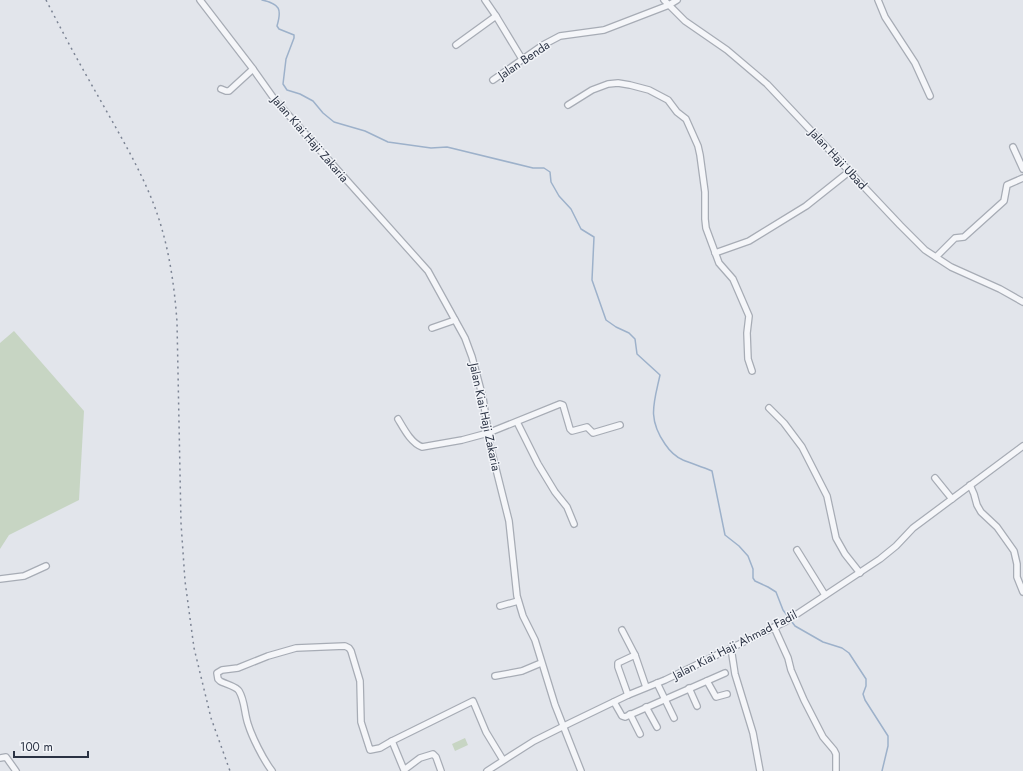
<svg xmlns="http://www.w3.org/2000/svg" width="1023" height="771" viewBox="0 0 1023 771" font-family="Jost,sans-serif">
<rect width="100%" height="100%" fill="#e2e5eb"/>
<!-- green -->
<g fill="#c7d5c3">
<path d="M14,331L84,411L79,500L9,535L0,549V343Z"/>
<path d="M465,738L468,745L455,751L452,744Z"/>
</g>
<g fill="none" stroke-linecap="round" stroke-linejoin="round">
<!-- stream -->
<path stroke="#9db1ca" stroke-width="1.5" d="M262,0C280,4 282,9 277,26L279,29L294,35V38L286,59L283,84L287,90L300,94L313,101L323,113L334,122L365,131L388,142L431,148L447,147L533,168H544L550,172L551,182L559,196L571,209L581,229L594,237L592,280L606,320L616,327L629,333L635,339L637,354L660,375C654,403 647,418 665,444C669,450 676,457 683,460C693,464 703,467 712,471L725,535L739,546L748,556L753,569V578L755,581L768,587L776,592L783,610L795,626L823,642L842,648L849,653L866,679V686L863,694L865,700L888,736V746L882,771"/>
<!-- street casing -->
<g stroke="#a7acb5" stroke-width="8">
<g id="street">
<path d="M200,0L253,69L275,100L428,271L465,338L472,357L483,398L490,445L509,521L517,596L523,616L535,640L555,705L581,771"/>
<path d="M485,0L496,16"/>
<path d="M664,0L685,21L727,50L767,84L900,225L925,250L951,267L1000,289L1023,302"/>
<path d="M878,0L885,17L915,63L930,96"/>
<path d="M456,45L496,16L522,59"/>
<path d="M493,80L543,45L560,36L604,30L669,5L677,0"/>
<path d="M221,89L226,91H229L253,69"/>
<path d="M568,105L592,90L608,84L618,83L630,85L649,90L668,100L677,112L686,119L698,146L700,155L705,192V219L706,228L719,263L733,279L749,316L747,333L748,359L752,371"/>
<path d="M1013,147L1023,169"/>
<path d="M715,253L749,241L806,206L850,171"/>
<path d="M936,257L955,238L964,237L1004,201L1007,185L1023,178"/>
<path d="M432,328L455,320"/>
<path d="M769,408L784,423L802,447L827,496L836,538L845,554L860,573"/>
<path d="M398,419C404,429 411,443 422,447L462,440L488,433L560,404L563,405L570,429L572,431L587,427L593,433L620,425"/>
<path d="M517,422L538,464L555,492L567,507L574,524"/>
<path d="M935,478L952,499"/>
<path d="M970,485L974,494L977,505L981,512L997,527L1014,551L1017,564V577L1023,592"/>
<path d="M797,550L825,595"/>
<path d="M0,579L24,576L46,566"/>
<path d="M500,606L518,601"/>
<path d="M774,627L788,658L791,670L804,700L823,737L834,750L836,754V771"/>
<path d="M622,630L635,655"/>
<path d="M731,648L735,674L753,733L760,771"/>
<path d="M495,676L522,671L541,663"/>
<path d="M707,681L716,697L727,694"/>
<path d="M657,683L674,718"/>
<path d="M689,688L697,706"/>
<path d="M628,695L618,667V663L635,655L646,687"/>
<path d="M614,702L622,716L625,717L725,673"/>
<path d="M646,707L657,727"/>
<path d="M630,714L640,734"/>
<path d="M392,741L404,770L420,758L433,754L436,757L441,771"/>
<path d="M0,758L6,757L16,771"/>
<path d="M272,771C263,759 252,737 248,724C244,712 245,701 239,691C236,686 225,684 220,681L218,679L217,673L222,670L238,668L268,656L296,648L345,646L349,648L351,651L360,681L361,722L370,750L380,748L392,741L473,701L486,732L503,760"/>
<path d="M487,771L534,741L570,723L628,695L665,680L785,622L880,559L896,546L913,528L1023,446"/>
</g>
</g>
<!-- street -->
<use href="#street" stroke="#f5f6f9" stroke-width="5.5"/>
<!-- rail -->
<path stroke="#7c8494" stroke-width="1.5" stroke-dasharray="2 4" stroke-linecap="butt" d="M46,0C60,27 74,54 89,80C110,118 133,155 150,195C167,235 174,279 177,322L181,523L185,581L194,648L211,718L230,771"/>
</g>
<g text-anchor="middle" stroke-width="3" stroke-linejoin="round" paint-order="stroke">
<!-- street labels -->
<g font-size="12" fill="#2a3243" stroke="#f2f4f8">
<text transform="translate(524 60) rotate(-34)" y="4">Jalan Benda</text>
<text transform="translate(310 139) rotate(49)" y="4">Jalan Kiai Haji Zakaria</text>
<text transform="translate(838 159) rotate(47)" y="4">Jalan Haji Ubad</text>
<text transform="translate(485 417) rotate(78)" y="4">Jalan Kiai Haji Zakaria</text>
<text transform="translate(735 645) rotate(-27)" y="4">Jalan Kiai Haji Ahmad Fadil</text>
</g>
</g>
<!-- scale -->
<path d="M14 751v6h74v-6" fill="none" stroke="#2a3243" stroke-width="2"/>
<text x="20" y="751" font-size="12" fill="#2a3243" stroke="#f2f4f8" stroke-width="3" paint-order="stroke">100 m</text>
</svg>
